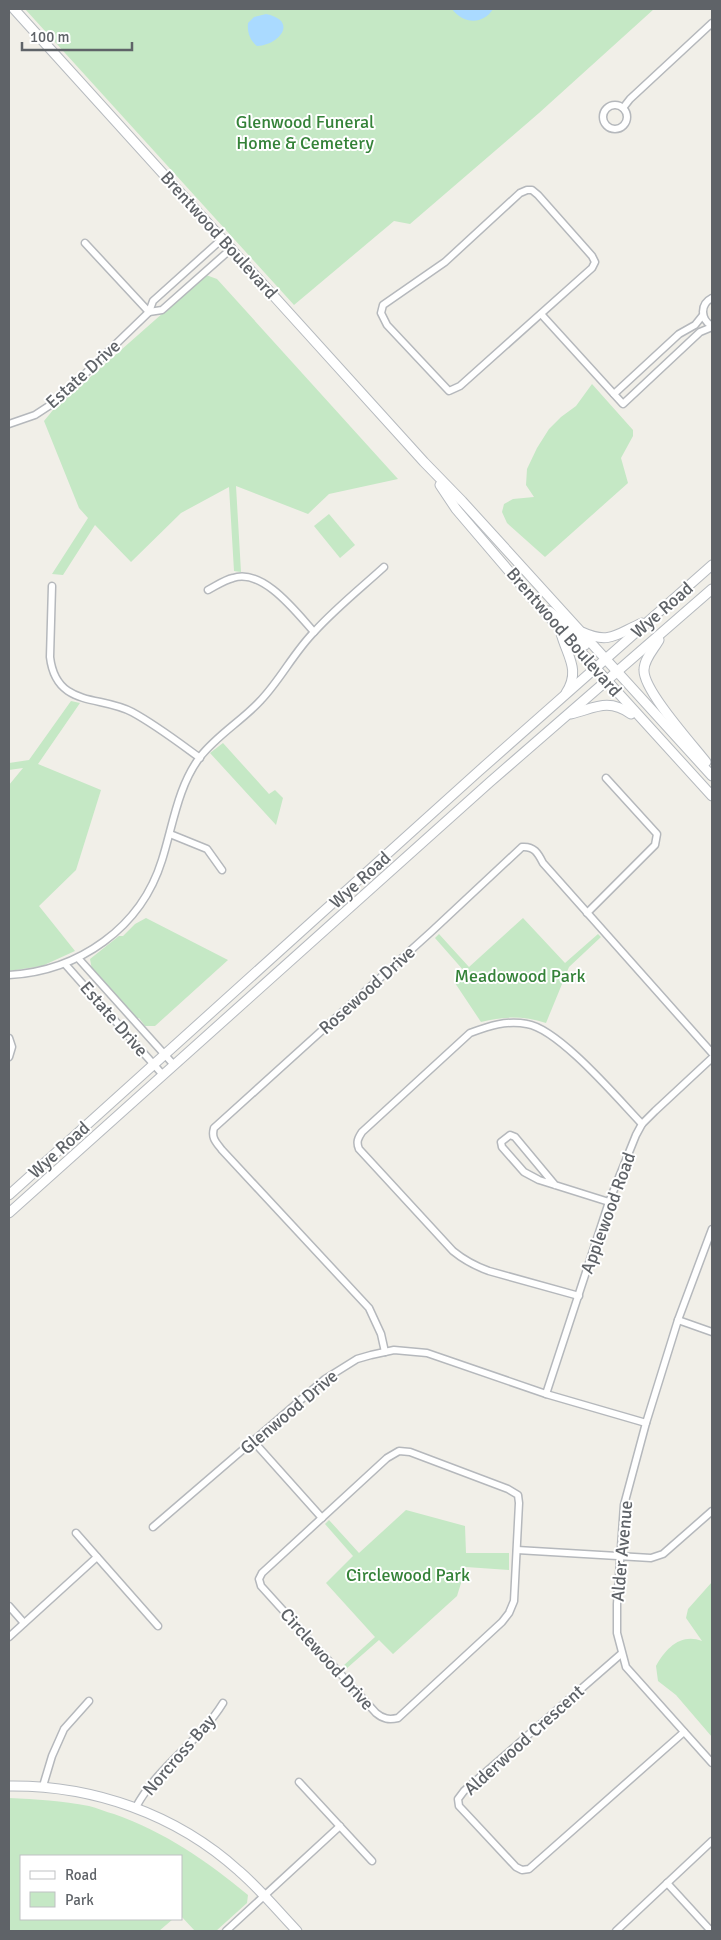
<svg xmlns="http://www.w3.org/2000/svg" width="721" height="1940" viewBox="0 0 721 1940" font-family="Signika,sans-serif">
<rect width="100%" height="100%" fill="#f1efe8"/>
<!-- green -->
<g fill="#c5e8c5">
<path d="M25,9H654L539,113L410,224L394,221L294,305Z"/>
<path d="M206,275L217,279L398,479L329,494L308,514L236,486L241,572L234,571L229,487L181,513L131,562L95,525L63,575L52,574L88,518L79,508L44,421L53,410Z"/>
<path d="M592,384L633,430V436L621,458L628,483L545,557L507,523L502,512L504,504L513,499L534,497L526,485L527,469L537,448L549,429L561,417L576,406Z"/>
<path d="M329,514L355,545L340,558L314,526Z"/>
<path d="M71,701L80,703L38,764L101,790L76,870L39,906L75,951L42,966L9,971V785L23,768L9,770V763L29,760Z"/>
<path d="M223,743L269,794L275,790L283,798L276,825L210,753Z"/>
<path d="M146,918L228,960L155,1026H145L139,1018L136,1019L92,970L90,959L119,936H123L135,924Z"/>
<path d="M523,918L565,963L598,934L601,937L569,967L546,1023C523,1016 505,1016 481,1022L455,983L464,971L435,938L439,934L469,967Z"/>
<path d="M406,1510L465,1526L466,1553H509V1570L466,1567L457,1596L393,1654L379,1640L346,1669L343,1666L375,1637L326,1583L353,1556L325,1524L329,1520L359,1553Z"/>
<path d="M712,1582V1737L676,1695L658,1681L656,1666C666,1648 681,1633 702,1641L686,1618L688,1609Z"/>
<path d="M9,1798C36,1799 62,1801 89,1806C97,1808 106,1812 114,1814C165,1832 207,1861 248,1895L247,1903L216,1931H195L181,1916V1856H21V1919H173L159,1931H9Z"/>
</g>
<!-- water -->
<g fill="#aadaff">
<path d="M452,9H493C483,25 463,24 452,9Z"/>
<path d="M266,14C299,21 279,45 257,46C250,41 247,32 248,23L254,17Z"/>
</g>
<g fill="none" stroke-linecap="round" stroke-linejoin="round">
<!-- street casing -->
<g stroke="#b5b8bc" stroke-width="9">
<g id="street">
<circle cx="615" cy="117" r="12"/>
<path d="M623,108L630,99L712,23"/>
<path d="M527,190H532L538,195L592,256L595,262L592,268L460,386L449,391L387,325L381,313L383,305L445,262L520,193Z"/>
<path d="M85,243L149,312"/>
<path d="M712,298C700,304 700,319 712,326"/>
<path d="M149,312L162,310L232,248"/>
<path d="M541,314L623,404L700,332L712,327"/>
<path d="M614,394L679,334L695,325L703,315"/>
<path d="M9,424L35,415L58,400L149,312L153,301L222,239"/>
<path d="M52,586L50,657C56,708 100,695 132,712C156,725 178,742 200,758"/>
<path d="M208,590C216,586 224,580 233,578C263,568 296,612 314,632"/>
<path d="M170,834L207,849L222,870"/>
<path d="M587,913L655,845L657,834L606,778"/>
<path d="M78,958L174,1065"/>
<path d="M65,964L163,1075"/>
<path d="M9,975C79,971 141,928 162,860C173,825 178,786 200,757C217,735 243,720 261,700C281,679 294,652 315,631C336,608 361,588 384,567"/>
<path d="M9,1038L12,1047L9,1057"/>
<path d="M555,1185L515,1137L510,1135L501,1142L502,1147L524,1172L539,1180L609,1202"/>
<path d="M712,1229L678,1320L646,1423L624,1505L617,1604V1633L626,1667L712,1763"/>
<path d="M579,1296L489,1271C475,1266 464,1260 453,1251L359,1149C356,1142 358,1138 362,1132L470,1033C489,1026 506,1020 527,1024C559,1029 618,1099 642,1124"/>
<path d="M678,1320L712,1332"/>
<path d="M385,1352L381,1334L369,1308L222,1150C216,1142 211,1138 214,1128L432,931L522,847C534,846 538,853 543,863L712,1053"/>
<path d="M546,1394L609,1202L636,1135L642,1124L655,1111L712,1058"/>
<path d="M254,1442L322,1518"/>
<path d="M399,1451L410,1452L508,1489L518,1495L519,1503L514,1601L509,1613L502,1622L398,1718C389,1720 383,1719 376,1713L261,1586L259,1579L262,1573L387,1458Z"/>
<path d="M153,1527L325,1379L357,1359L371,1355L394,1350L427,1353L546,1394L646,1423"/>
<path d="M76,1533L158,1626"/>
<path d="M517,1550L651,1558L663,1554L712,1511"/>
<path d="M9,1606L24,1623"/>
<path d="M9,1637L97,1557"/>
<path d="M621,1654L464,1791L458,1799L459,1806L516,1867L522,1870L529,1869L684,1732"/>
<path d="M299,1782L372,1861"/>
<path d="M43,1786L52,1756L64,1729L89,1701"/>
<path d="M136,1807C158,1766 199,1742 223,1703"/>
<path d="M667,1883L711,1931"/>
<path d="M226,1931L340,1826"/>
<path d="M616,1931L712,1841"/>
</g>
</g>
<!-- secondary casing -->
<g stroke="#b6babf" stroke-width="11">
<g id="secondary">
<path d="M14,9L424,462L462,501L712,776"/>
<path d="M440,485L456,509L532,598L712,796"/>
<path d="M549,611L563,622L585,645"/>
<path d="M582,632C610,645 618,633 642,623"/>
<path d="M561,633C567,656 581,670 566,693"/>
<path d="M659,640C654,649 644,659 644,670C643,690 692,744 706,762"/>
<path d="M571,714C595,708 608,698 631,714"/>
<path d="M9,1195L479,771L712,565"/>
<path d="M9,1213L490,782L712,589"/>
<path d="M9,1786C93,1785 176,1814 239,1871C260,1889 278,1911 297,1931"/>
</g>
</g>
<!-- street -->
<use href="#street" stroke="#fff" stroke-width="6"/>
<!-- secondary -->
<use href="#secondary" stroke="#fff" stroke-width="9"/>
</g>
<g text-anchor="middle" stroke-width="4" stroke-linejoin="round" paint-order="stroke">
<!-- park labels -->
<g font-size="18" fill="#348238" stroke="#fff">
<text x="305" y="128">Glenwood Funeral<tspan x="305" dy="21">Home &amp; Cemetery</tspan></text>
<text x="520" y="982">Meadowood Park</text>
<text x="408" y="1581">Circlewood Park</text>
</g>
<!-- street labels -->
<g font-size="18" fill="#5f6368" stroke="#fff">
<text transform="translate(219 235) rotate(48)" y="6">Brentwood Boulevard</text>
<text transform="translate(83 374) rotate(-42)" y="6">Estate Drive</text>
<text transform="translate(662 610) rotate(-41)" y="6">Wye Road</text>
<text transform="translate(564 632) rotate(49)" y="6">Brentwood Boulevard</text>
<text transform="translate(360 880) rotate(-42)" y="6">Wye Road</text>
<text transform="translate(367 990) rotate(-42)" y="6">Rosewood Drive</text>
<text transform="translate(114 1019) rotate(49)" y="6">Estate Drive</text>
<text transform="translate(59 1150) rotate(-42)" y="6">Wye Road</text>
<text transform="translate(608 1213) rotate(-70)" y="6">Applewood Road</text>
<text transform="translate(289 1412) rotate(-40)" y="6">Glenwood Drive</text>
<text transform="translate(622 1551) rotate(-85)" y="6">Alder Avenue</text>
<text transform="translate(327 1659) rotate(48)" y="6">Circlewood Drive</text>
<text transform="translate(524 1740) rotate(-42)" y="6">Alderwood Crescent</text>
<text transform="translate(179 1755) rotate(-49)" y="6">Norcross Bay</text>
</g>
</g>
<!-- border -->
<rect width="721" height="1940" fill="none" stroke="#5f6368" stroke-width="20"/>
<!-- legend -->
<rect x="20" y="1855" width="162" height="65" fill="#ffffff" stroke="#bfc1c3"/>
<rect x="30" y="1871" width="25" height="8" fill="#ffffff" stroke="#bfc1c3"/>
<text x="65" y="1880" font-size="15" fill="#5f6368">Road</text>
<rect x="30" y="1892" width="25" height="15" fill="#c5e8c5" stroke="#bfc1c3"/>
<text x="65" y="1905" font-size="15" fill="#5f6368">Park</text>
<!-- scale -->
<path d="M22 42v8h110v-8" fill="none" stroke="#5f6368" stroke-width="2.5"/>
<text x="30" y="42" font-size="15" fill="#5f6368" stroke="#ffffff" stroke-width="4" paint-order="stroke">100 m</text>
</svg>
